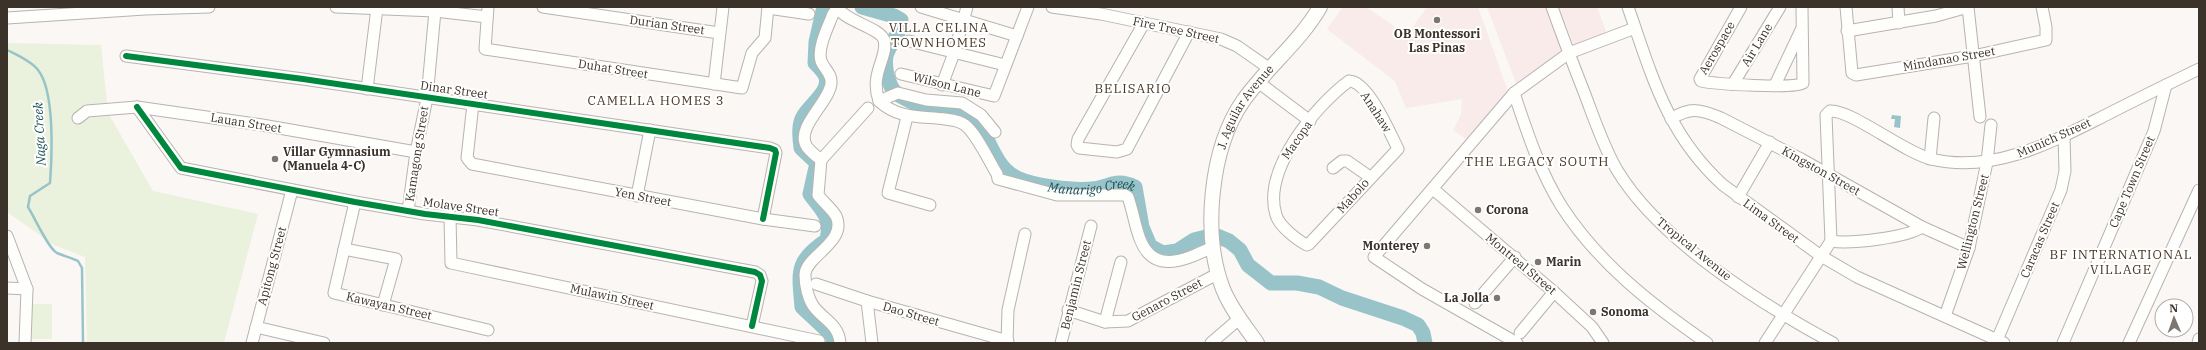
<svg xmlns="http://www.w3.org/2000/svg" width="2206" height="350" viewBox="0 0 2206 350" font-family="'IBM Plex Serif',serif">
<rect width="100%" height="100%" fill="#faf7f4"/>
<!-- education -->
<g fill="#f8ebea">
<path d="M1343,7H1366L1407,35L1427,7H1478L1508,92L1466,139L1453,130L1461,115L1462,99L1406,108L1395,81L1327,29Z"/>
<path d="M1487,7H1546L1562,51L1516,83Z"/>
<path d="M1559,7H1597L1606,31L1601,37L1575,47Z"/>
</g>
<!-- green -->
<g fill="#eaf2de">
<path d="M7,43L101,45L108,113L153,191L258,214L224,343L87,342L85,257L54,245L7,212Z"/>
<rect x="32" y="304" width="20" height="35"/>
</g>
<!-- water -->
<path fill="#98c4c9" d="M1892,115L1901,116L1900,128L1894,127L1895,119H1891Z"/>
<g fill="none" stroke-linecap="round" stroke-linejoin="round">
<!-- stream -->
<path stroke="#98c4c9" stroke-width="2.5" d="M7,50C17,55 31,61 38,70C55,91 52,157 50,183L30,196L28,207C35,218 48,248 57,253C64,256 72,258 78,261L82,268L83,343"/>
<!-- river -->
<g stroke="#98c4c9" stroke-width="15">
<path d="M824,7L816,42L815,63C818,66 823,71 825,75C833,90 809,105 803,117C798,126 800,138 801,148L817,163L810,194C823,212 832,217 827,240C795,261 799,272 802,307L833,336V343"/>
<path id="s1" d="M862,7L894,16L901,20C901,35 889,43 886,56C884,66 888,86 896,93C904,99 931,111 940,113C951,115 960,112 970,117C988,126 990,165 1017,178C1035,186 1072,191 1092,189C1111,187 1115,178 1135,187L1142,227L1150,246L1163,253L1177,251L1194,240L1206,237L1217,236L1229,241L1240,250L1248,265L1271,283H1297L1319,287L1342,298L1403,318L1418,325L1423,333L1425,343"/>
</g>
<!-- minor casing -->
<g stroke="#b8b3ae" stroke-width="13">
<g id="minor">
<path d="M336,7L435,11L487,17"/>
<path d="M488,7L485,49L742,88L752,53L765,38L768,7"/>
<path d="M543,7L719,33"/>
<path d="M837,7C844,21 881,28 884,40C889,57 869,73 879,101C898,119 920,116 945,119C952,120 959,120 965,125C976,133 989,161 997,174L998,179L1057,195H1125L1128,197C1133,211 1135,226 1140,239C1154,276 1187,259 1213,247"/>
<path d="M921,7L1017,36"/>
<path d="M1052,7L1101,14L1221,39L1237,46L1270,69"/>
<path d="M1552,7C1562,35 1573,64 1584,92C1594,118 1603,146 1617,170C1659,240 1761,304 1833,343"/>
<path d="M1628,7C1652,76 1667,134 1723,185L1821,256L1857,277L2004,343"/>
<path d="M1741,7L1700,79L1701,81C1715,84 1794,89 1803,83L1802,7"/>
<path d="M1846,7L1852,73L1856,75L1973,56L2046,40V27L2042,7"/>
<path d="M1898,7L1899,23"/>
<path d="M1968,7L1980,117"/>
<path d="M768,8L809,14"/>
<path d="M837,9L833,14C828,27 817,48 821,61C824,69 832,74 831,83C830,102 794,128 807,147C811,152 816,156 821,160L818,195C823,202 832,209 836,216C848,242 805,256 805,275C805,285 808,299 814,307C824,320 839,325 840,343"/>
<path d="M7,18L145,9L209,7"/>
<path d="M1144,23L1078,139L1077,145L1079,148L1117,152L1127,149L1189,32"/>
<path d="M1847,31L1936,16L1968,7"/>
<path d="M909,41L1005,65"/>
<path d="M126,56L303,79L770,148L775,150L776,153L763,219"/>
<path d="M901,74L994,96L1028,7"/>
<path d="M1349,81C1368,81 1390,133 1398,149L1309,244L1307,245C1297,240 1279,226 1276,215C1262,170 1315,106 1349,81Z"/>
<path d="M1258,82L1310,121"/>
<path d="M714,84L723,7"/>
<path d="M1733,84L1780,7"/>
<path d="M942,85L954,53L967,7"/>
<path d="M1775,85L1801,30"/>
<path d="M367,89L377,8"/>
<path d="M1514,93C1527,132 1540,172 1562,207C1599,264 1652,305 1707,343"/>
<path d="M879,101L898,93L926,100L962,103L981,115L995,132"/>
<path d="M473,104L467,158L472,164L763,219L815,226"/>
<path d="M137,107L181,168L355,202L425,214L478,220L755,272L760,275L762,281L752,326"/>
<path d="M907,117L888,193L930,205"/>
<path d="M78,118L87,111L137,107L262,125L416,152"/>
<path d="M1671,119C1690,107 1700,109 1721,118L1801,159L1922,227L1969,248"/>
<path d="M1930,159L1934,118"/>
<path d="M821,160L868,108"/>
<path d="M1333,168L1342,161H1347L1370,177"/>
<path d="M1433,189L1554,292L1592,327L1603,343"/>
<path d="M637,196L650,130"/>
<path d="M1738,197L1770,142"/>
<path d="M355,202L334,293L488,330"/>
<path d="M408,211L416,152L427,98L435,11"/>
<path d="M450,216L451,263L819,341"/>
<path d="M7,236L27,289L25,343"/>
<path d="M1831,241L1826,115L1830,111C1850,109 1905,153 1931,159C1994,174 2052,142 2106,115C2137,99 2168,84 2199,69"/>
<path d="M1831,241C1850,244 1906,238 1922,227"/>
<path d="M344,249L396,259L383,305"/>
<path d="M816,284L867,301L1008,341"/>
<path d="M7,288L27,289"/>
<path d="M867,301L872,343"/>
<path d="M1475,303L1515,257"/>
<path d="M1068,310L1105,322L1128,321L1219,273"/>
<path d="M1945,316L1969,248L1987,162L1991,125"/>
<path d="M1105,322L1121,262"/>
<path d="M256,327L324,343"/>
<path d="M1520,333L1554,292"/>
<path d="M1997,340L2061,190L2065,171L2064,136"/>
<path d="M252,343L292,190"/>
<path d="M1007,343L1008,310L1025,234"/>
<path d="M1061,343L1091,226"/>
<path d="M1211,343L1240,318"/>
<path d="M1517,343L1422,289L1374,257L1514,93L1569,53L1635,28"/>
<path d="M1765,343L1831,241"/>
<path d="M2063,343L2154,131L2166,85"/>
<path d="M2129,343L2199,190"/>
<path d="M2198,343L2199,339"/>
</g>
</g>
<!-- major casing -->
<g stroke="#b8b3ae" stroke-width="16">
<g id="major">
<path id="s2" d="M1257,343C1245,326 1231,309 1223,289C1202,235 1210,149 1243,101C1266,68 1300,42 1320,7"/>
</g>
</g>
<!-- minor -->
<use href="#minor" stroke="#fefefd" stroke-width="11"/>
<!-- major -->
<use href="#major" stroke="#fefefd" stroke-width="14"/>
<!-- cycleway casing -->
<g stroke="#fff" stroke-width="8">
<g id="cycleway">
<path d="M126,56L303,79L770,148L775,150L776,153L763,219"/>
<path d="M137,107L181,168L355,202L425,214L478,220L755,272L760,275L762,281L752,326"/>
</g>
</g>
<!-- cycleway -->
<use href="#cycleway" stroke="#00873e" stroke-width="6"/>
</g>
<!-- markers -->
<g fill="#7e7770" stroke="#fff" stroke-width="1.5">
<circle cx="1437" cy="20" r="4"/>
<circle cx="275" cy="159" r="4"/>
<circle cx="1478" cy="210" r="4"/>
<circle cx="1427" cy="246" r="4"/>
<circle cx="1538" cy="262" r="4"/>
<circle cx="1497" cy="298" r="4"/>
<circle cx="1593" cy="312" r="4"/>
</g>
<g text-anchor="middle" stroke-width="4" stroke-linejoin="round" paint-order="stroke">
<!-- street labels -->
<g font-size="12" fill="#3b3229" stroke="#fff">
<text transform="translate(667 25) rotate(8)" y="4">Durian Street</text>
<text transform="translate(1176 30) rotate(12)" y="4">Fire Tree Street</text>
<text transform="translate(1757 45) rotate(-59)" y="4">Air Lane</text>
<text transform="translate(1717 48) rotate(-60)" y="4">Aerospace</text>
<text transform="translate(1949 59) rotate(-10)" y="4">Mindanao Street</text>
<text transform="translate(613 69) rotate(9)" y="4">Duhat Street</text>
<text transform="translate(947 85) rotate(14)" y="4">Wilson Lane</text>
<text transform="translate(454 90) rotate(8)" y="4">Dinar Street</text>
<text dy="4" stroke="none"><textPath href="#s2" startOffset="255">J. Aguilar Avenue</textPath></text>
<text transform="translate(1376 112) rotate(57)" y="4">Anahaw</text>
<text transform="translate(246 123) rotate(9)" y="4">Lauan Street</text>
<text transform="translate(2054 138) rotate(-24)" y="4">Munich Street</text>
<text transform="translate(1297 140) rotate(-55)" y="4">Macopa</text>
<text transform="translate(417 154) rotate(-81)" y="4">Kamagong Street</text>
<text transform="translate(1821 171) rotate(29)" y="4">Kingston Street</text>
<text transform="translate(2132 182) rotate(-67)" y="4">Cape Town Street</text>
<text transform="translate(1353 196) rotate(-48)" y="4">Mabolo</text>
<text transform="translate(643 197) rotate(11)" y="4">Yen Street</text>
<text transform="translate(461 207) rotate(8)" y="4">Molave Street</text>
<text transform="translate(1771 221) rotate(36)" y="4">Lima Street</text>
<text transform="translate(1973 222) rotate(-76)" y="4">Wellington Street</text>
<text transform="translate(2040 240) rotate(-67)" y="4">Caracas Street</text>
<text transform="translate(1694 249) rotate(39)" y="4">Tropical Avenue</text>
<text transform="translate(1521 264) rotate(40)" y="4">Montreal Street</text>
<text transform="translate(272 266) rotate(-75)" y="4">Apitong Street</text>
<text transform="translate(1076 285) rotate(-76)" y="4">Benjamin Street</text>
<text transform="translate(612 297) rotate(12)" y="4">Mulawin Street</text>
<text transform="translate(1167 300) rotate(-28)" y="4">Genaro Street</text>
<text transform="translate(389 306) rotate(13)" y="4">Kawayan Street</text>
<text transform="translate(911 314) rotate(16)" y="4">Dao Street</text>
</g>
<!-- poi labels -->
<g font-size="12" font-weight="bold" fill="#3b3229" stroke="#fff" text-anchor="start">
<text x="1437" y="38" text-anchor="middle">OB Montessori<tspan x="1437" dy="14">Las Pinas</tspan></text>
<text x="283" y="156">Villar Gymnasium<tspan x="283" dy="14">(Manuela 4-C)</tspan></text>
<text x="1486" y="214">Corona</text>
<text x="1419" y="250" text-anchor="end">Monterey</text>
<text x="1546" y="266">Marin</text>
<text x="1489" y="302" text-anchor="end">La Jolla</text>
<text x="1601" y="316">Sonoma</text>
</g>
<!-- neighbourhood labels -->
<g font-size="13" letter-spacing="1" fill="#493623" stroke="#fff">
<text x="939" y="32">VILLA CELINA<tspan x="939" dy="15">TOWNHOMES</tspan></text>
<text x="1133" y="93">BELISARIO</text>
<text x="656" y="105">CAMELLA HOMES 3</text>
<text x="1537" y="166">THE LEGACY SOUTH</text>
<text x="2121" y="259">BF INTERNATIONAL<tspan x="2121" dy="15">VILLAGE</tspan></text>
</g>
<!-- water labels -->
<g font-size="13" font-style="italic" fill="#174f56" stroke="#fff">
<text transform="translate(39 134) rotate(-93)" y="5">Naga Creek</text>
<text dy="5" stroke="none"><textPath href="#s1" startOffset="354">Manarigo Creek</textPath></text>
</g>
</g>
<!-- border -->
<rect width="2206" height="350" fill="none" stroke="#3b3229" stroke-width="16"/>
<!-- north arrow -->
<g transform="translate(2174 318) rotate(358)"><circle r="19" fill="#ffffff" stroke="#b1ada9"/>
<path d="M0-3L7 15L0 10L-7 15Z" fill="#7e7770"/>
<text y="-6" font-size="11" font-weight="bold" text-anchor="middle" fill="#3b3229">N</text>
</g>
</svg>
